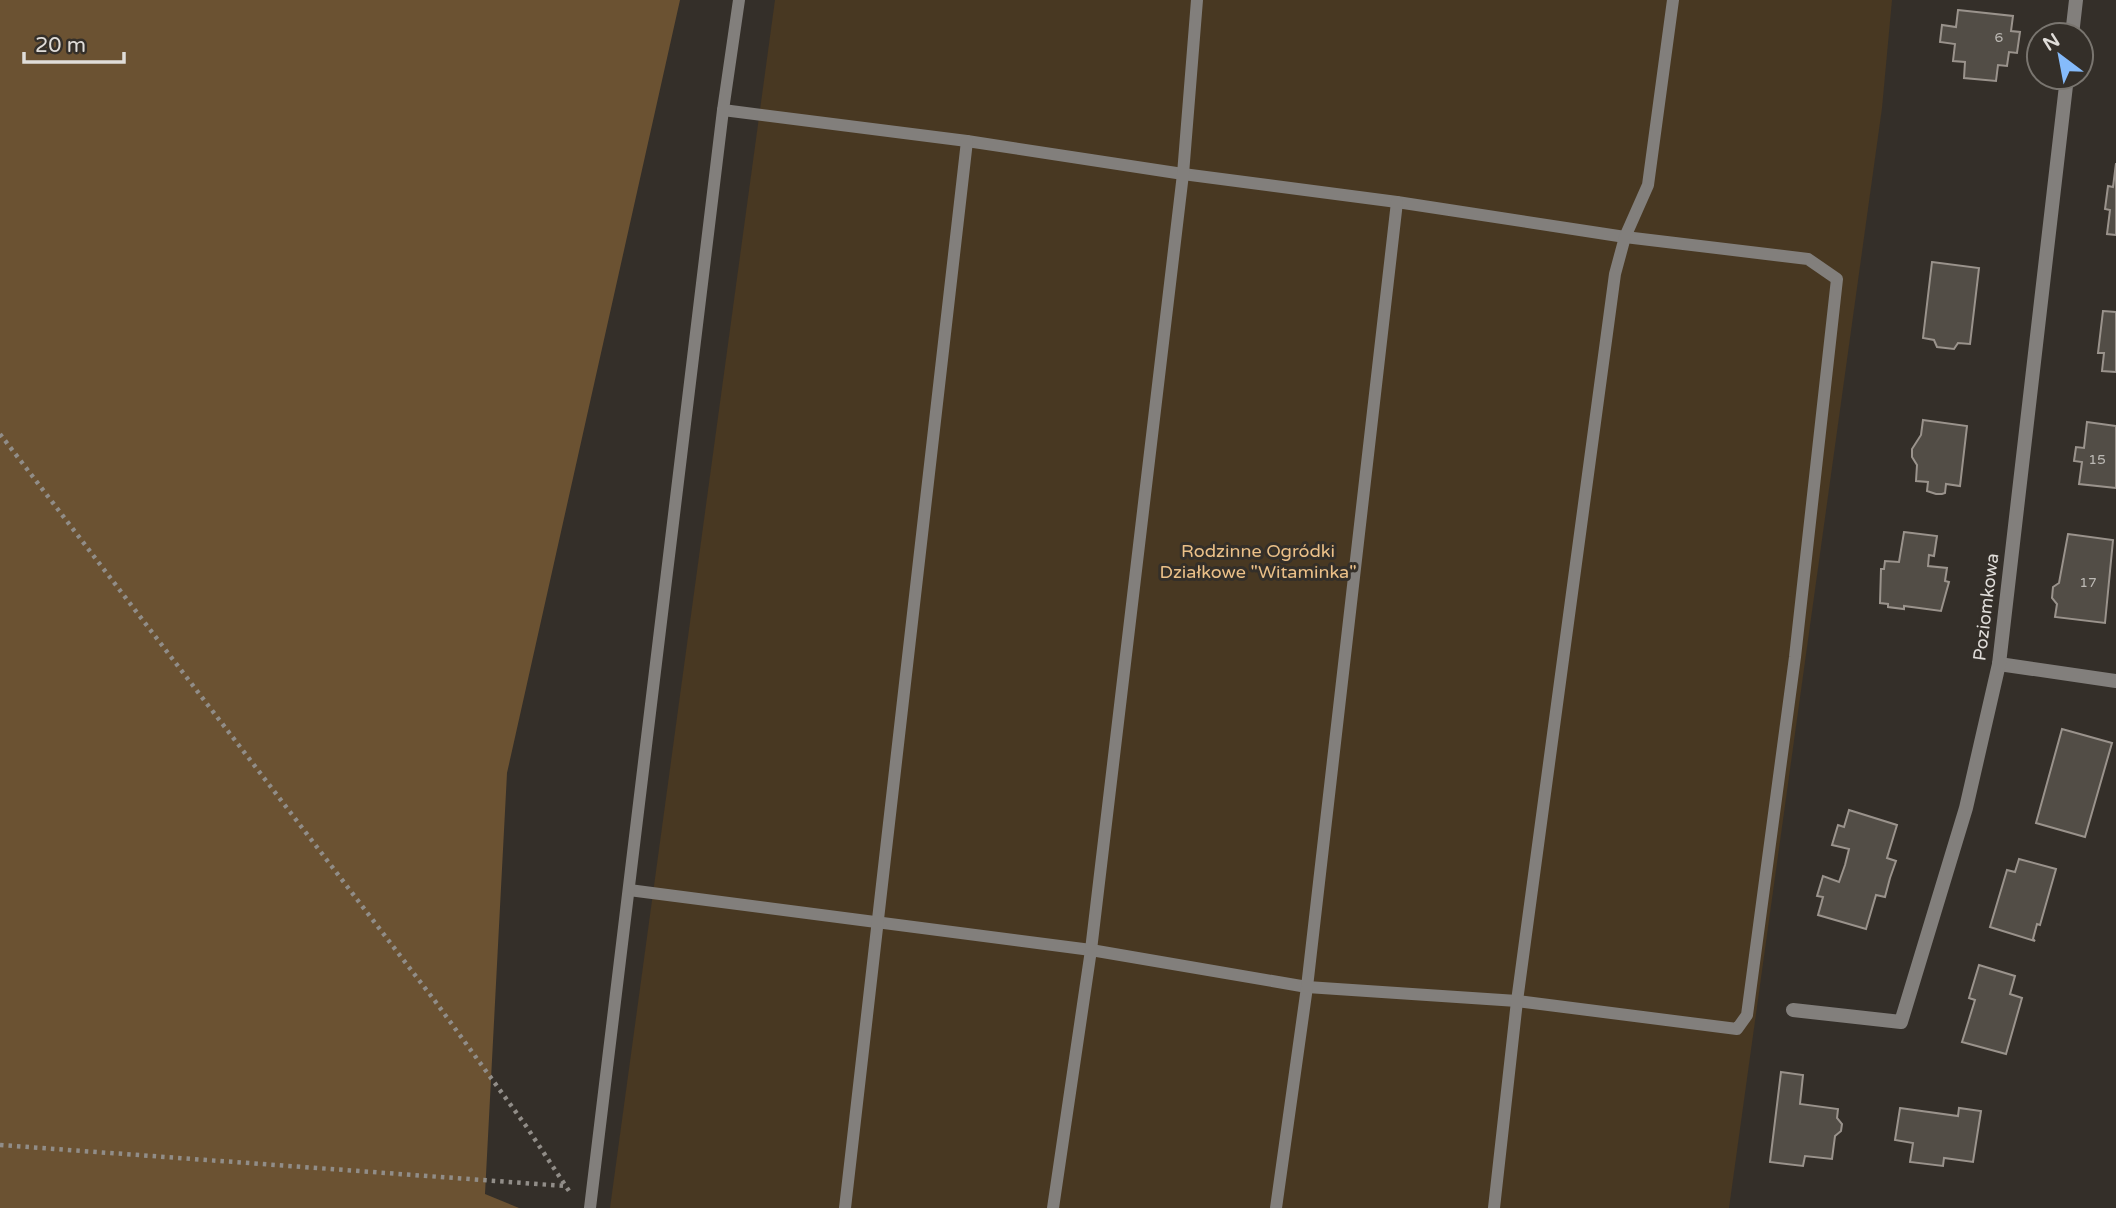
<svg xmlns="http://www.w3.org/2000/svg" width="2116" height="1208" viewBox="0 0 2116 1208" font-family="'Varela Round',sans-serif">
<rect width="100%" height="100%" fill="#342f29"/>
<!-- green -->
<path fill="#483822" d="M775,0H1892L1882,108L1729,1208H610Z"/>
<!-- forest -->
<path fill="#6b5232" d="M0,0H680L507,773L485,1194L519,1208H0Z"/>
<!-- building -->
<g fill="#524d46" stroke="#9a938c" stroke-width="2">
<path d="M1958,10L2013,16L2011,31L2020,32L2017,53L2009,52L2007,66L1998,65L1996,81L1964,78L1965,62L1953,61L1955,44L1940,42L1942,25L1956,27Z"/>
<path d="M2116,163V235L2107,234L2110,210L2105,209L2108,186L2113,187Z"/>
<path d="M1932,262L1979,268L1970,344L1958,343L1954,349L1937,347L1934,340L1923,338Z"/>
<path d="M2103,311L2116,312V372L2102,371L2104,353H2098Z"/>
<path d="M1923,420L1967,426L1960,486L1946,484L1945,493L1942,494H1936L1927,491L1928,482L1916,481L1917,465L1912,457V449L1921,435Z"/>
<path d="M2087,422L2116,426V488L2079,484L2082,462L2074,461L2076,447L2084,448Z"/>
<path d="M1904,532L1937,536L1934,556L1929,555L1928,566L1947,568L1945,581L1949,582L1941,611L1904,606V609L1888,607V604L1880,603L1881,569H1884L1885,561L1899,562Z"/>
<path d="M2068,534L2113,540L2105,623L2055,617L2057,604L2052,598L2053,587L2059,583Z"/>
<path d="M2062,729L2112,743L2085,837L2036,823Z"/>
<path d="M1849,810L1897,825L1887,858L1896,861L1890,878L1885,897L1876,895L1866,929L1818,915L1823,897L1817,896L1823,876L1839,882L1845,865L1849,849L1832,845L1838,825L1844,827Z"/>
<path d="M2019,859L2056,869L2040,925L2037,924L2033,939L2035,941L1990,927L2007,870L2015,872Z"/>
<path d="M1979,965L2015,976L2010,994L2022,998L2006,1054L1962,1042L1975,1000L1969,998Z"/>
<path d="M1781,1072L1803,1075L1800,1104L1838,1109L1837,1118L1842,1124L1841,1131L1835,1136L1832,1159L1805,1156L1803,1166L1770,1162Z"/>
<path d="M1900,1108L1958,1116L1959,1108L1981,1111L1973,1162L1944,1158L1943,1166L1910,1162L1913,1143L1895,1140Z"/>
</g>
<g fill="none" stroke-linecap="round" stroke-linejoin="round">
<!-- path -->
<g stroke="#918d88" stroke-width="4.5" stroke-dasharray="3.5 5" stroke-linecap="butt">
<path d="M0,434L435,1001L526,1126L569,1191"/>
<path d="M0,1145L565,1186"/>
</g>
<!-- lane -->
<g stroke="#827f7c" stroke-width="12">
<path d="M629,890L1091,950L1307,987L1517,1001L1737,1029L1747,1015L1795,657L1837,279L1808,259L1625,237L1397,202L1183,174L967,141L723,110"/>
<path d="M590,1208L723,110L739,0"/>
<path d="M845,1208L967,141"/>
<path d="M1053,1208L1091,950L1183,174L1197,0"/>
<path d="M1276,1208L1307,987L1397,202"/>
<path d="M1494,1208L1517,1001L1615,274L1625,237L1648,185L1673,0"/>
</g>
<!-- street -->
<g stroke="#827f7c" stroke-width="14">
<path d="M2072,35L2076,0"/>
<path d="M1999,664L2116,681"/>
<path d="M1793,1010L1901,1022L1966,808L1999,664L2067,77"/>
</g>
</g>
<g text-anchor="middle" stroke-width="6" stroke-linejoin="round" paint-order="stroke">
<!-- number labels -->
<g font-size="14" fill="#bcb9b4">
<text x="1999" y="42">6</text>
<text x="2097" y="464">15</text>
<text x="2088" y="587">17</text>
</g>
<!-- park labels -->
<g font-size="18" fill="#ebc088" stroke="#342f29">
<text x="1258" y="557">Rodzinne Ogródki<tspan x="1258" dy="21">Działkowe "Witaminka"</tspan></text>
</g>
<!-- street labels -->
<g font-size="18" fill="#e0ddd9" stroke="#342f29">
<text transform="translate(1986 607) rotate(-83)" y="6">Poziomkowa</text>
</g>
</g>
<!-- north arrow -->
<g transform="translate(2060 56) rotate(328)"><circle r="33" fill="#342f29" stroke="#79756f" stroke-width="2"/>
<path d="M0-5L12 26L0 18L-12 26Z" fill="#85bbfb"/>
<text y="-10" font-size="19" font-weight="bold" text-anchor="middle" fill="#e0ddd9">N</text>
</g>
<!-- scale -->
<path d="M24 52v10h100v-10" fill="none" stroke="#e0ddd9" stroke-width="3.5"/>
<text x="35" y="52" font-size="21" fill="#e0ddd9" stroke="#342f29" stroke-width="5" paint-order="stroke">20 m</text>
</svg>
